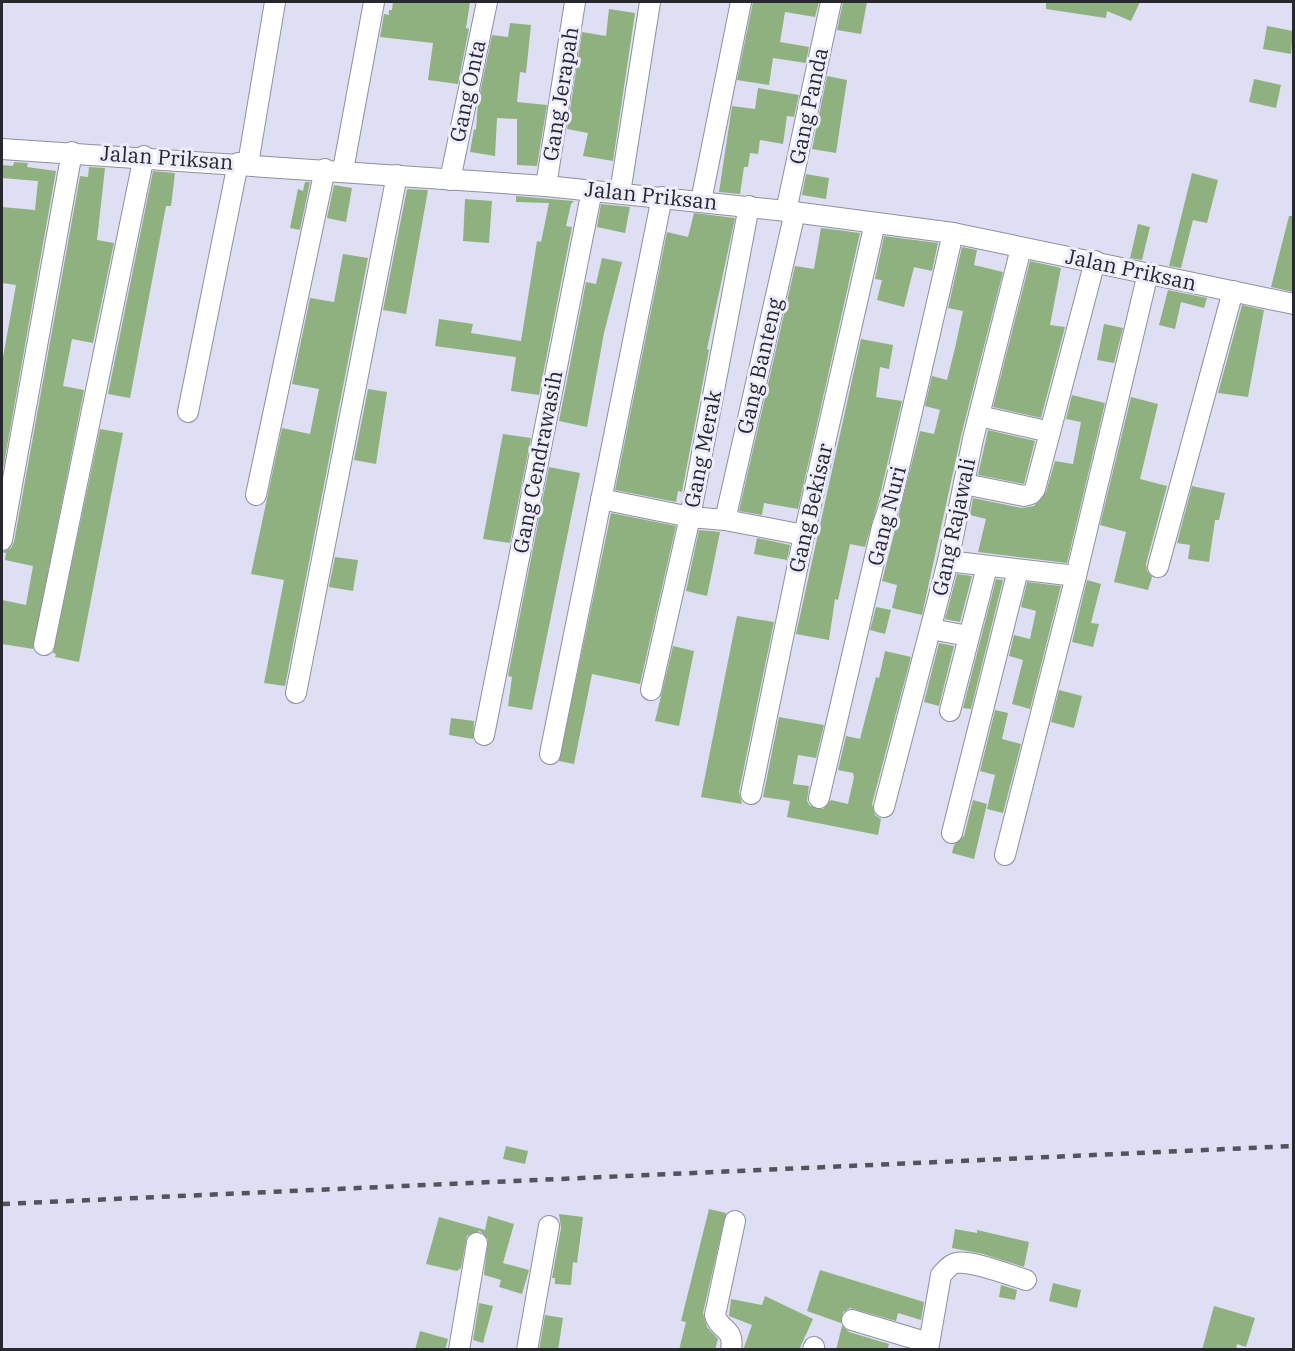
<svg xmlns="http://www.w3.org/2000/svg" width="1295" height="1351" viewBox="0 0 1295 1351" font-family="'IBM Plex Serif',serif">
<rect width="100%" height="100%" fill="#dfdff3"/>
<!-- building -->
<g fill="#8fb180">
<path d="M393,2H470L466,28L469,29L458,84L428,80L433,43L380,37L384,14L389,15V10H392Z"/>
<path d="M753,2H819L815,17L785,12L780,42L809,47L806,63L773,58L769,85L737,80Z"/>
<path d="M843,2H867L861,34L837,30Z"/>
<path d="M1046,2H1140L1131,21L1107,11L1106,18L1046,9Z"/>
<path d="M609,9L635,13L613,161L583,156L588,133L567,129L582,32L606,36Z"/>
<path d="M510,23L531,25L526,73L520,72L517,102L547,105L537,166L517,165V119L497,118L495,156L470,152L474,129L476,130L478,102L492,35L508,37Z"/>
<path d="M1267,26L1293,31L1291,54L1263,49Z"/>
<path d="M827,76L847,80L836,153L812,149Z"/>
<path d="M1254,79L1281,85L1276,108L1249,102Z"/>
<path d="M758,88L799,95L794,117L787,116L783,144L760,140L758,154L750,153L748,167H744L740,194L719,192L732,106L755,109Z"/>
<path d="M14,162L28,163L27,167L56,171L2,475V363L16,285L2,283V207L35,210L38,181L2,178V165L13,166Z"/>
<path d="M89,167L105,168L97,240L114,243L93,343L72,339L63,386L84,390L33,649L2,644V600L26,605L33,566L5,560L6,553L2,552L11,548L14,542L80,176L88,177Z"/>
<path d="M153,171L175,173L171,206H166L130,398L108,394Z"/>
<path d="M1192,173L1218,180L1207,223L1193,220L1181,268L1169,266Z"/>
<path d="M806,174L829,178L826,199L802,195Z"/>
<path d="M305,182H310L300,230L290,228L298,189L303,191Z"/>
<path d="M334,185L352,188L346,222L327,218Z"/>
<path d="M407,189L428,190L406,314L383,310Z"/>
<path d="M516,196L574,201L571,204L566,226L572,227L539,395L511,391L516,357L435,346L439,319L473,324L471,333L521,341L537,241L541,242L549,203L516,202Z"/>
<path d="M465,199L492,201L489,243L463,241Z"/>
<path d="M601,204L630,207L625,233L597,227Z"/>
<path d="M694,213L735,218L707,349L709,350L682,492L678,491L676,502L615,490L667,232L688,237Z"/>
<path d="M1289,216H1293V292L1271,287Z"/>
<path d="M1138,224L1150,227L1142,260L1130,258Z"/>
<path d="M821,228L860,233L798,509L764,503L762,515L739,511L795,266L814,269Z"/>
<path d="M884,236L938,243L932,271L914,267L904,307L877,300L882,280L875,279Z"/>
<path d="M962,247L977,250L974,265L1003,272L961,436L922,615L892,608L897,585L882,581L920,431L934,434L940,410L925,406L932,376L947,380L955,348L963,311L948,308Z"/>
<path d="M343,254L368,258L285,686L264,683L284,580L251,574L282,428L310,434L319,389L292,384L310,298L334,302Z"/>
<path d="M602,258L622,262L604,333L587,427L559,421L586,282L596,284Z"/>
<path d="M1030,261L1061,268L1050,325L1065,327L1041,418L993,407Z"/>
<path d="M1168,290L1207,298L1204,308L1181,302L1175,329L1159,325Z"/>
<path d="M1242,305L1264,310L1248,397L1218,393Z"/>
<path d="M1104,324L1123,328L1114,363L1097,360Z"/>
<path d="M861,339L893,345L889,369L880,367L876,397L902,401L880,495L865,547L850,544L838,600L835,599L829,640L796,634Z"/>
<path d="M368,389L387,392L376,464L354,460Z"/>
<path d="M1072,395L1105,403L1067,563L978,552L986,519L970,515L973,498L1022,508L1034,506L1046,492L1055,461L1073,464L1081,422L1066,419Z"/>
<path d="M1131,397L1158,404L1140,479L1167,486L1146,564L1147,571L1152,577L1148,590L1114,582L1126,532L1100,525Z"/>
<path d="M100,429L123,433L79,662L55,657L56,654L53,653Z"/>
<path d="M988,430L1035,441L1024,484L978,475Z"/>
<path d="M503,434L531,438L510,543L483,539Z"/>
<path d="M549,467L580,473L532,710L508,706L512,677L508,676Z"/>
<path d="M1192,486L1225,493L1219,520H1215L1209,562L1188,559L1190,545L1177,543Z"/>
<path d="M611,513L676,526L640,684L592,674L574,764L559,761Z"/>
<path d="M699,530L720,532L707,596L686,591Z"/>
<path d="M757,538L790,545L787,560L754,554Z"/>
<path d="M335,557L358,560L353,591L329,587Z"/>
<path d="M957,574L972,576L960,622L945,619Z"/>
<path d="M996,579L1003,580L971,709L963,708Z"/>
<path d="M1087,580L1101,584L1091,623L1099,624L1093,647L1072,642Z"/>
<path d="M1027,582L1061,586L1030,709L1012,704L1023,660L1009,656L1014,635L1030,639L1036,611L1021,607Z"/>
<path d="M876,607L891,610L885,634L870,630Z"/>
<path d="M737,616L774,622L739,792L742,804L701,797Z"/>
<path d="M939,643L954,646L939,706L924,702Z"/>
<path d="M673,646L694,651L679,726L655,721Z"/>
<path d="M885,651L911,657L872,804L875,815L881,819L878,835L787,817L790,801L763,797L779,717L824,725L816,758L798,755L793,784L809,786L807,801L810,806L823,809L831,800L848,804L854,777L853,773L838,770L846,736L860,739L876,677L879,678Z"/>
<path d="M1059,690L1082,696L1074,728L1051,722Z"/>
<path d="M995,710L1008,713L1002,739L1021,744L1003,813L987,809L995,775L980,771Z"/>
<path d="M451,718L474,721L473,739L449,735Z"/>
<path d="M973,800L987,804L974,859L952,853L954,845L964,836Z"/>
<path d="M506,1146L528,1151L525,1164L503,1159Z"/>
<path d="M709,1209L726,1213L703,1313L707,1327L718,1339L715,1350H679L686,1322L681,1321Z"/>
<path d="M559,1214L583,1217L577,1263L573,1262L571,1285L555,1284V1278H552L561,1228Z"/>
<path d="M488,1216L514,1224L503,1263L529,1270L522,1294L499,1287L501,1280L484,1275L488,1239L480,1231L467,1236L461,1268L457,1271L426,1264L439,1217L485,1230Z"/>
<path d="M955,1229L977,1233V1230L1029,1242L1024,1267L983,1254L952,1248Z"/>
<path d="M820,1270L924,1302L921,1320L898,1313L896,1321L850,1308L843,1312L841,1323L807,1311Z"/>
<path d="M1053,1283L1081,1290L1077,1308L1049,1301Z"/>
<path d="M1001,1285L1017,1290L1015,1300L999,1297Z"/>
<path d="M765,1296L813,1319L799,1350H743L752,1325L729,1316L731,1299L762,1305Z"/>
<path d="M479,1303L493,1306L483,1343L473,1340Z"/>
<path d="M1214,1306L1255,1318L1246,1347L1237,1344L1236,1350H1202Z"/>
<path d="M545,1315L563,1318L558,1350H539Z"/>
<path d="M842,1326L849,1332L889,1344L887,1350H836Z"/>
<path d="M420,1331L448,1339L445,1350H415Z"/>
</g>
<g fill="none" stroke-linecap="round" stroke-linejoin="round">
<!-- street casing -->
<g stroke="#8f8fa2" stroke-width="22">
<g id="street">
<path d="M2,149L546,186L786,211L953,233L1294,304"/>
<path d="M248,164L275,2"/>
<path d="M343,170L374,2"/>
<path d="M450,180L487,2"/>
<path d="M546,186L575,2"/>
<path d="M620,193L650,2"/>
<path d="M701,201L741,2"/>
<path d="M786,211L831,2"/>
<path d="M188,412L238,163"/>
<path d="M979,416L1050,432"/>
<path d="M964,484L1024,496L1031,494L1035,489L1095,261"/>
<path d="M256,495L325,169"/>
<path d="M601,499L690,517L725,520L804,535"/>
<path d="M725,520L795,212"/>
<path d="M2,540L72,152"/>
<path d="M948,561L1076,576"/>
<path d="M1158,567L1233,291"/>
<path d="M931,629L968,636"/>
<path d="M44,645L144,156"/>
<path d="M651,690L690,517L749,206"/>
<path d="M296,693L397,175"/>
<path d="M950,711L987,567"/>
<path d="M484,735L592,190"/>
<path d="M550,754L662,197"/>
<path d="M751,794L804,535L875,223"/>
<path d="M819,798L882,527L892,498L953,233"/>
<path d="M884,807L948,561L973,439L1021,248"/>
<path d="M952,833L1018,570"/>
<path d="M1005,855L1076,576L1148,273"/>
<path d="M852,1320L929,1343"/>
<path d="M459,1350L477,1243"/>
<path d="M527,1350L549,1226"/>
<path d="M731,1350C735,1327 719,1331 715,1315L735,1221"/>
<path d="M813,1350L814,1347"/>
<path d="M928,1350L941,1275C945,1271 950,1264 956,1263C972,1260 1009,1275 1026,1280"/>
</g>
</g>
<!-- street -->
<use href="#street" stroke="#fff" stroke-width="20"/>
<!-- rail -->
<path stroke="#53535d" stroke-width="4.5" stroke-dasharray="8 8" stroke-linecap="butt" d="M2,1204L1294,1146"/>
</g>
<g text-anchor="middle" stroke-width="6" stroke-linejoin="round" paint-order="stroke">
<!-- street labels -->
<g font-size="21" fill="#27272e" stroke="#ededfd">
<text transform="translate(468 91) rotate(-78)" y="7">Gang Onta</text>
<text transform="translate(561 94) rotate(-81)" y="7">Gang Jerapah</text>
<text transform="translate(809 106) rotate(-78)" y="7">Gang Panda</text>
<text transform="translate(167 158) rotate(4)" y="7">Jalan Priksan</text>
<text transform="translate(651 196) rotate(6)" y="7">Jalan Priksan</text>
<text transform="translate(1131 270) rotate(12)" y="7">Jalan Priksan</text>
<text transform="translate(760 366) rotate(-77)" y="7">Gang Banteng</text>
<text transform="translate(703 449) rotate(-79)" y="7">Gang Merak</text>
<text transform="translate(538 462) rotate(-79)" y="7">Gang Cendrawasih</text>
<text transform="translate(811 508) rotate(-77)" y="7">Gang Bekisar</text>
<text transform="translate(887 516) rotate(-76)" y="7">Gang Nuri</text>
<text transform="translate(954 527) rotate(-78)" y="7">Gang Rajawali</text>
</g>
</g>
<!-- border -->
<rect width="1295" height="1351" fill="none" stroke="#27272e" stroke-width="6"/>
</svg>
